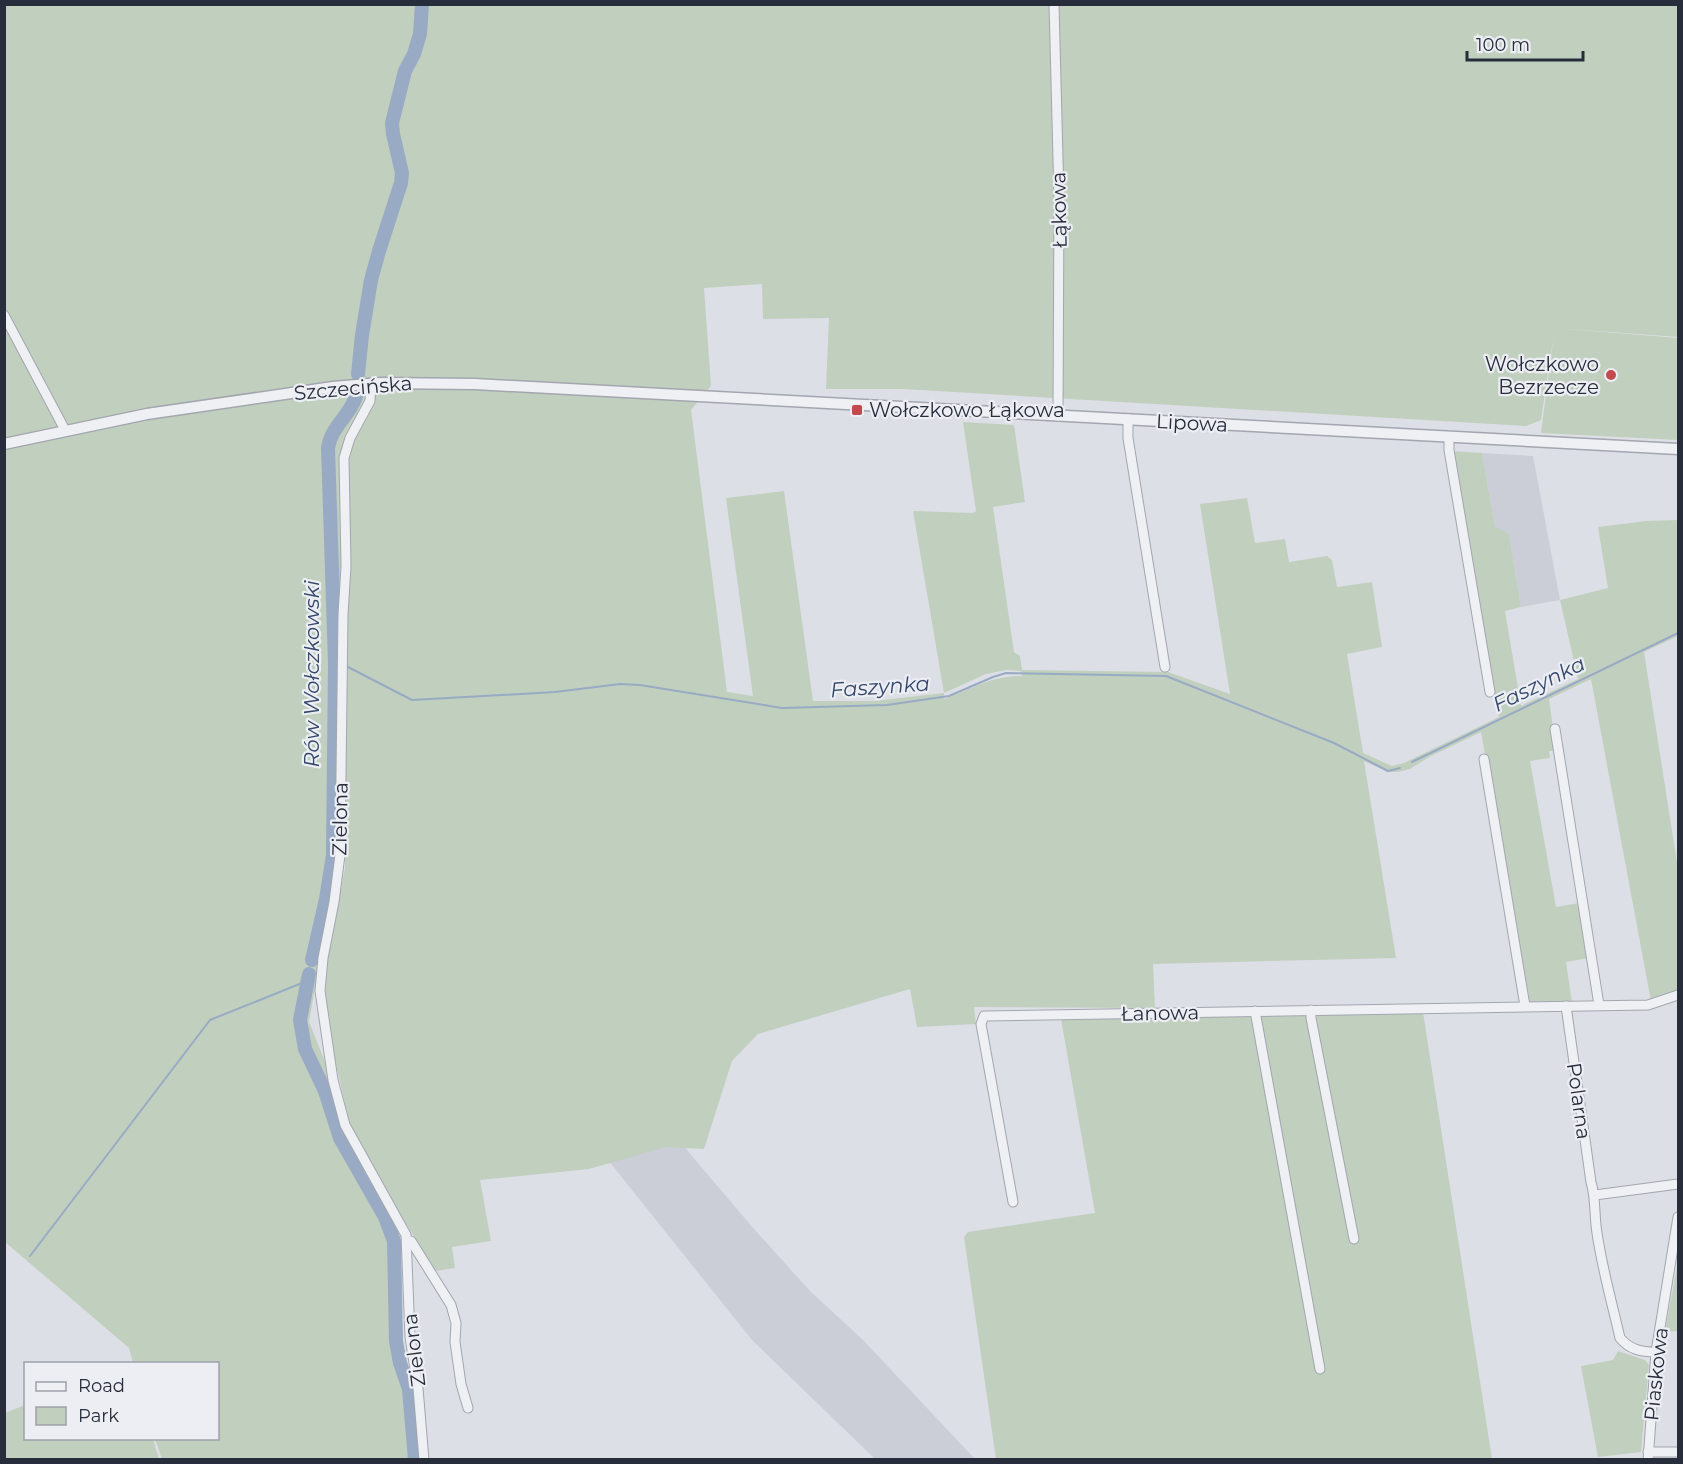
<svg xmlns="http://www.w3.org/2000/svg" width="1683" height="1464" viewBox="0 0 1683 1464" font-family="Montserrat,sans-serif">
<rect width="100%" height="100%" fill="#dddfe6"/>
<!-- built -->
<g fill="#cbced7">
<path d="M4,292L198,332L654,1104L691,1155L754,1229L811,1292L862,1339L975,1459H875L752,1340L556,1095L348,865L320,757Z"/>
<path d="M1482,453L1533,456L1560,600L1521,607L1509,535L1495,528Z"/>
</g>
<!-- green -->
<g fill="#c1cfbe" fill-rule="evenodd">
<path d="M4,5H1678V337L1555,328L1678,338V440L1541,433L1554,333L1541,420L1526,426L903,389H826L829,318L763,319L762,284L704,288L711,386L691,410L727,692L753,696L726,498L784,491L813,701H874L944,693L913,511L973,513L976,511L963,422L1014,425L1025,502L993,507L1014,652L1020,656L1022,670L1168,672L1230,694L1200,504L1247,498L1255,543L1285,539L1289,562L1327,556L1332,560L1337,587L1372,582L1382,647L1347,654L1363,753L1392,766L1404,763L1499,717L1451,451L1482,453L1495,527L1509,534L1521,607L1505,611L1521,706L1578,679L1560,600L1608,588L1598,527L1646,521L1678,520V636L1644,652L1678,869V992L1651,1001L1591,679L1549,699L1556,751H1549L1550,758L1530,761L1556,907L1579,903L1589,958L1566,962L1572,1002H1530L1481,732L1429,757L1410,769L1398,772H1388L1364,761L1396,958L1153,964L1155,1008L974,1007L976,1024L917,1027L910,989L758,1034L732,1061L704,1149L666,1147L589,1169L480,1180L491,1241L452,1247L455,1268L435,1271L391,1199L350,1125L331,1043L325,997L326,962L345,868L348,603H339L335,872L309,1022L326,1064L341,1125L397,1230L403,1358L412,1393L417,1459H162L155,1439L218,1438V1364L133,1363L129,1348L5,1242ZM1007,670L1021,671L1022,676C989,676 973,689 944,699V693L986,674Z"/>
<path d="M1423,1012L1492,1459H996L964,1237L968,1232L1095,1213L1061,1019L1212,1017Z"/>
<path d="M1678,1261V1331L1665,1332Z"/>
<path d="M1618,1351L1645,1360L1649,1365L1641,1452L1598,1457L1581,1366L1613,1360Z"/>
<path d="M25,1405L26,1438L153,1439L159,1459H5V1413Z"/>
</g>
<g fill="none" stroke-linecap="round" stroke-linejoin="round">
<!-- stream -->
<g stroke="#99aac4" stroke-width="2">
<path d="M348,667L412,700L555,692L620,684L640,685L782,708L887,705L949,696L993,677L1006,673L1166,676L1334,743L1388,771L1400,768"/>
<path d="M1412,762L1678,633"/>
<path d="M30,1256L210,1020L307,981"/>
</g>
<!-- river -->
<g stroke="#99aac4" stroke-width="14">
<path d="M358,374L362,335L371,280L379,251L401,183L402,173L393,134L392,123L405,71L414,54L420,34L422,4"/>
<path d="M312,960L326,899L333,855L335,663L328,448C331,426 352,414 357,393"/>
<path d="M309,974L300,1020L305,1049L325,1091L340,1138L385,1217L394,1241L396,1341L400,1363L409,1389L415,1460"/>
</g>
<!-- minor casing -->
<g stroke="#a3a6af" stroke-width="11">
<g id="minor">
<path d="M1054,4L1059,198L1058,416"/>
<path d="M4,315L65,430"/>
<path d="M371,384L370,401L350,438L344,458L346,566L343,615L340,855L334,902L323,958L320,991L333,1080L345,1125L406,1235L410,1337L418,1388L424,1460"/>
<path d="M1128,419V438L1165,667"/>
<path d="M1449,437V450L1490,692"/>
<path d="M1555,729L1599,1005"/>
<path d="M1484,759L1525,1006"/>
<path d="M1566,1006L1591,1182C1596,1198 1594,1215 1597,1233C1602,1268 1612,1303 1620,1338C1630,1350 1642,1352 1656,1352"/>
<path d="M1311,1010V1018L1354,1239"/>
<path d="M1255,1011L1320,1369"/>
<path d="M1595,1195L1678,1184"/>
<path d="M1013,1202L981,1024L984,1016L1648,1005L1678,995"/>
<path d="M407,1241H411L451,1305L456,1323L455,1342L461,1384L468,1408"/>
<path d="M1648,1452H1678"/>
<path d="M1648,1460L1656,1352L1678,1217"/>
</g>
</g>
<!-- tertiary casing -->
<g stroke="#a3a6af" stroke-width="13">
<path id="tertiary" d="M4,444L147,414L333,387L381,383L475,384L1678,449"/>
</g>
<!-- minor -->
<use href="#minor" stroke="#eff0f4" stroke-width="9"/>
<!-- tertiary -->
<use href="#tertiary" stroke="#eff0f4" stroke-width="10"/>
</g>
<!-- markers -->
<g fill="#c5484e" stroke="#eceef4" stroke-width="2">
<circle cx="1611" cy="375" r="6"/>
<rect x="851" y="404" width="12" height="12" rx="3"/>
</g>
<g text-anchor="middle" stroke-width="4.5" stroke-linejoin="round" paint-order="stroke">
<!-- street labels -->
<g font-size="20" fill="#272d3b" stroke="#eceef4">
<text transform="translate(1059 210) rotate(-91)" y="7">Łąkowa</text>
<text transform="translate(353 388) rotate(-5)" y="7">Szczecińska</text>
<text transform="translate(1192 423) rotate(3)" y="7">Lipowa</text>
<text transform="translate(340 819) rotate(-89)" y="7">Zielona</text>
<text transform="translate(1160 1013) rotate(-1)" y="7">Łanowa</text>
<text transform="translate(1579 1101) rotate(82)" y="7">Polarna</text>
<text transform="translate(414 1350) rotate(-97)" y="7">Zielona</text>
<text transform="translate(1656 1374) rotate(-84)" y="7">Piaskowa</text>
</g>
<!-- poi labels -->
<g font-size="20" fill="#272d3b" stroke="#eceef4" text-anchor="end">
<text x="1599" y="371">Wołczkowo<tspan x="1599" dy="23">Bezrzecze</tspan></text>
<text x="869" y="417" text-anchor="start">Wołczkowo Łąkowa</text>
</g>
<!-- water labels -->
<g font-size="21" font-style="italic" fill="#34486c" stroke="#eceef4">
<text transform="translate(312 674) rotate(-90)" y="7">Rów Wołczkowski</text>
<text transform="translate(1539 684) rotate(-26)" y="7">Faszynka</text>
<text transform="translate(880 687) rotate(-4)" y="7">Faszynka</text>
</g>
</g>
<!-- border -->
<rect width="1683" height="1464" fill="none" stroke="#272d3b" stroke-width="12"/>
<!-- legend -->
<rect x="24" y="1362" width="195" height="78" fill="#eceef4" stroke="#9da1aa" stroke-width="1.5"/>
<rect x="36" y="1382" width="30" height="9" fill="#eff0f4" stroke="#9da1aa" stroke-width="1.5"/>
<text x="78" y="1392" font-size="18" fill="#272d3b">Road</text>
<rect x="36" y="1407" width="30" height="18" fill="#c1cfbe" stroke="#9da1aa" stroke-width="1.5"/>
<text x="78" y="1422" font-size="18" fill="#272d3b">Park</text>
<!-- scale -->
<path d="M1467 51v9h116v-9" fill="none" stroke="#272d3b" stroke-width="3"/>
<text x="1476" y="51" font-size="18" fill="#272d3b" stroke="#eceef4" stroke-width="4.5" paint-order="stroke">100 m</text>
</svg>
